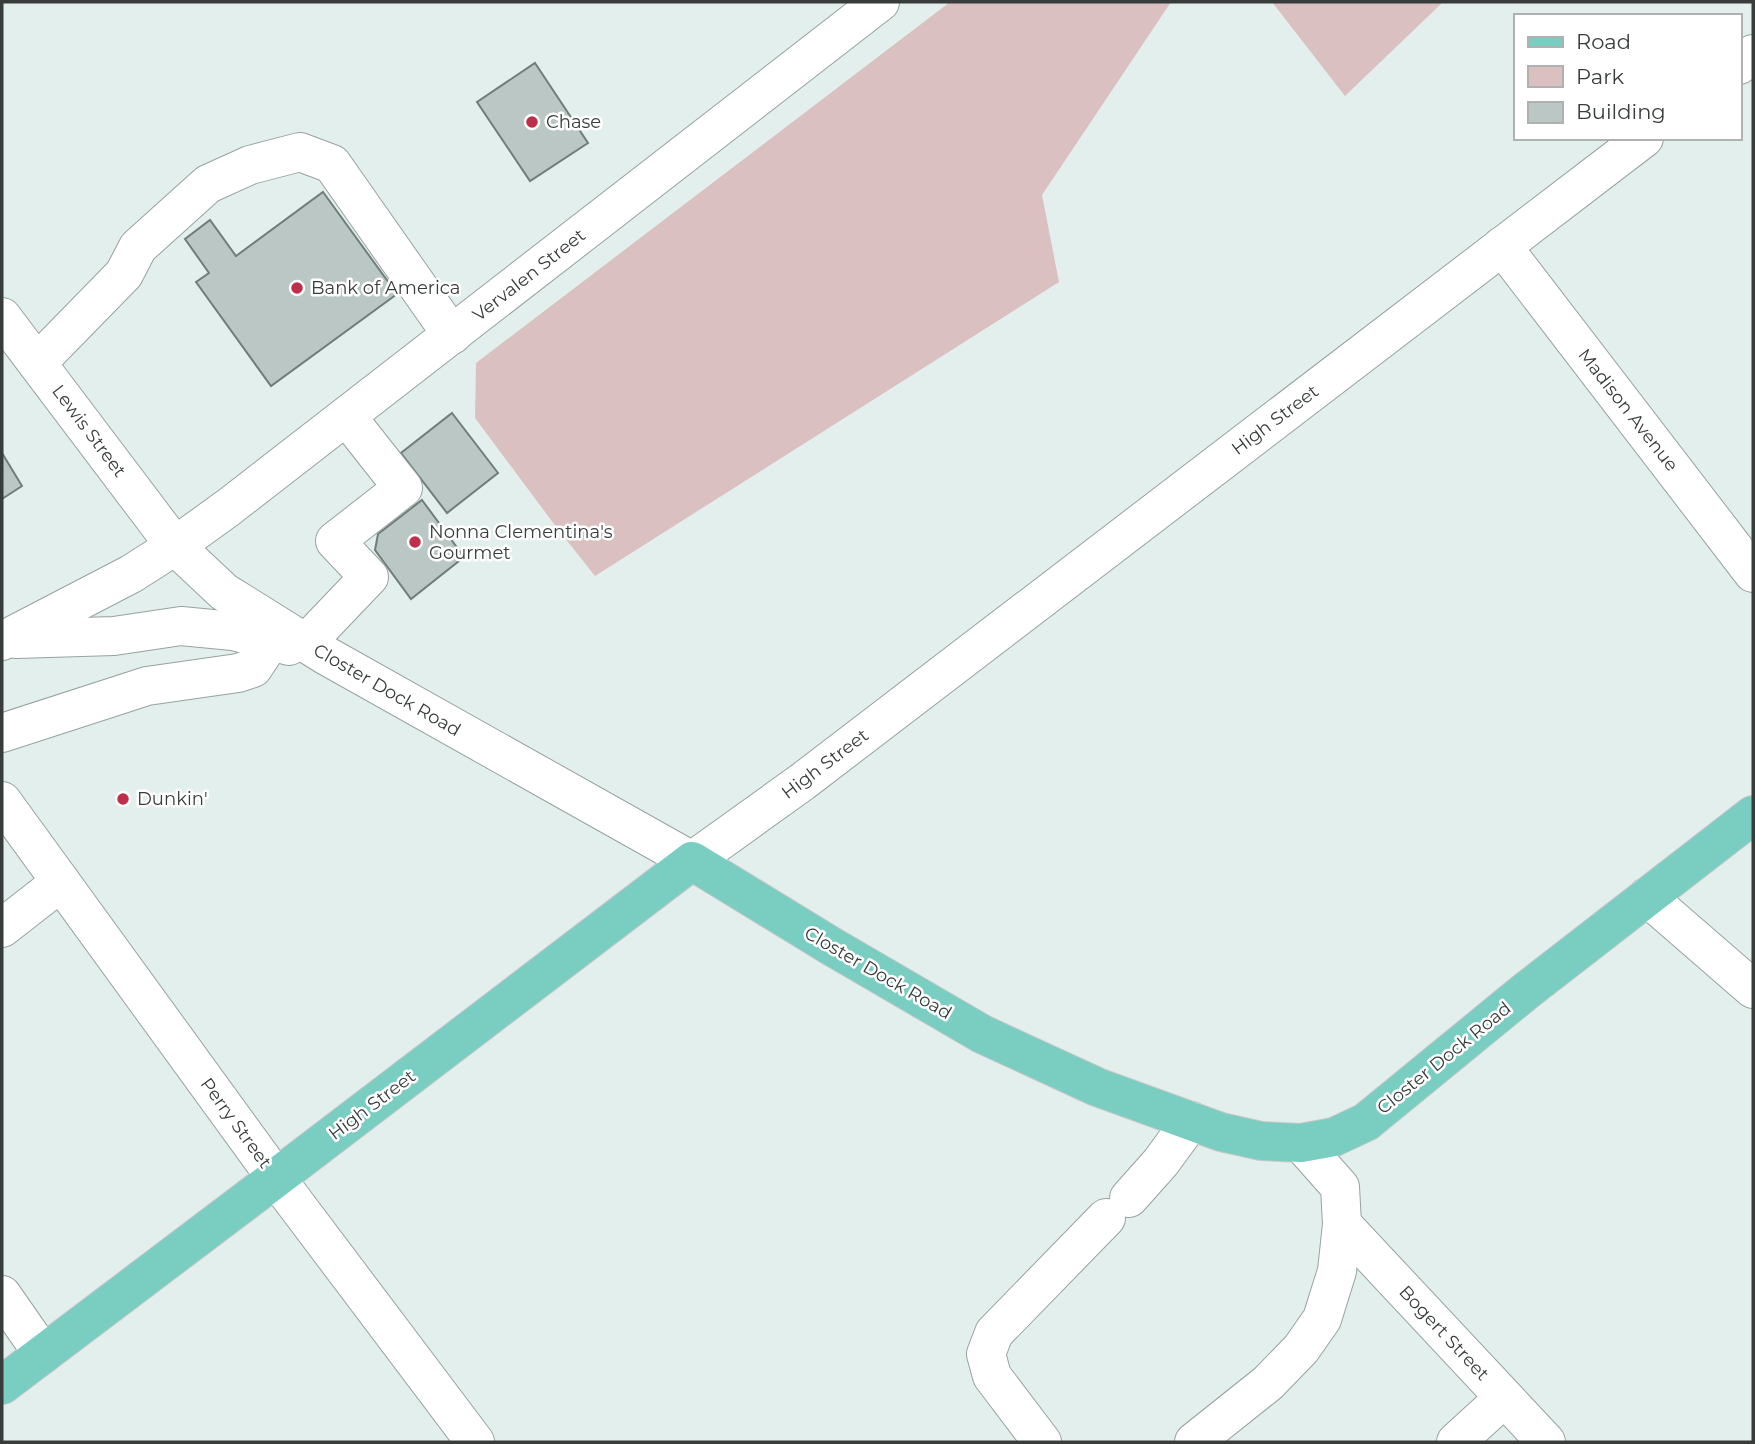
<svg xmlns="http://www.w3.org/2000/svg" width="1755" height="1444" viewBox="0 0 1755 1444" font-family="Montserrat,sans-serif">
<rect width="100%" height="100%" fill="#e2efec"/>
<!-- green -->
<g fill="#dbc0c1">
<path d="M950,2H1171L1042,195L1059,282L595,576L557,528L475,418L476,363Z"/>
<path d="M1272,2H1443L1345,96Z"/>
</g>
<!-- building -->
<g fill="#bbc7c4" stroke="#717d7a" stroke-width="2">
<path d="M535,63L588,143L530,181L477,102Z"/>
<path d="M323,192L397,294L271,386L196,282L209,273L185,239L210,220L236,256Z"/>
<path d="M452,413L498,473L447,513L401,453Z"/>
<path d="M2,453L22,486L2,499Z"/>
<path d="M422,500L464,557L411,599L375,550L378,534Z"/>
</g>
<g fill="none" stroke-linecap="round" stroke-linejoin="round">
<!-- minor casing -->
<g stroke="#97a3a0" stroke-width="40">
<g id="minor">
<path d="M1739,65L1753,54"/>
<path d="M1502,246L1753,573"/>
<path d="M2,317L175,546L224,592L325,655L692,861L802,782L1644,138"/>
<path d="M37,363L124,274L138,247L208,184L250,165L300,152L332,164L452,335"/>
<path d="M16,639L114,636L181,626L233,631L289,646"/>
<path d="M2,641L131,574L175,546L229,507L880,2"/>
<path d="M306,643L369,577L335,541L403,488L347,417"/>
<path d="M2,733L147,686L238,673L253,668L271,641"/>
<path d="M2,801L276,1178L475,1442"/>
<path d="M1647,897L1753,989"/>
<path d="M2,928L61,882"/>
<path d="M1129,1198L1161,1162L1191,1121"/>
<path d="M1342,1224L1546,1442"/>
<path d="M2,1295L43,1354"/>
<path d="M1042,1442L992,1376L986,1354L994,1333L1106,1218"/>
<path d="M1194,1442L1268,1383L1301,1349L1322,1319L1337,1271L1342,1224L1340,1187L1301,1143"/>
<path d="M1456,1442L1504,1398"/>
</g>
</g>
<!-- major casing -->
<g stroke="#c7c9c8" stroke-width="40">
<path id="major" d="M2,1385L276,1178L692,861L831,946L982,1034L1097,1087L1221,1132L1261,1141L1301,1143L1334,1137L1366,1122L1526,991L1753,815"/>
</g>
<!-- minor -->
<use href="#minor" stroke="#fff" stroke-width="38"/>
<!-- major -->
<use href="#major" stroke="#79cec1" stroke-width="38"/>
</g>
<!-- markers -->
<g fill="#bf2f49" stroke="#fff" stroke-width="2.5">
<circle cx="532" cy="122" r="7"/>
<circle cx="297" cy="288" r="7"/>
<circle cx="415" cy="542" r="7"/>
<circle cx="123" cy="799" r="7"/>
</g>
<g text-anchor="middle" stroke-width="5" stroke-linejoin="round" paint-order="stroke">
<!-- poi labels -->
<g font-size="18" fill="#383d3c" stroke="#fff" text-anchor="start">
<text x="546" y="128">Chase</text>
<text x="311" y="294">Bank of America</text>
<text x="429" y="538">Nonna Clementina's<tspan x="429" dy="21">Gourmet</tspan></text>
<text x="137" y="805">Dunkin'</text>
</g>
<!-- street labels -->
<g font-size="18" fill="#383d3c" stroke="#fff">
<text transform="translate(529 275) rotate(-38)" y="6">Vervalen Street</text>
<text transform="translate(1628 410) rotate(52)" y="6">Madison Avenue</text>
<text transform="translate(1275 420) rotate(-37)" y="6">High Street</text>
<text transform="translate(89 431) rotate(53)" y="6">Lewis Street</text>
<text transform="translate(387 690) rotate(30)" y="6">Closter Dock Road</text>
<text transform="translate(825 764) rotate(-37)" y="6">High Street</text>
<text transform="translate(878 973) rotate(30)" y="6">Closter Dock Road</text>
<text transform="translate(1444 1058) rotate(-39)" y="6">Closter Dock Road</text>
<text transform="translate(372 1105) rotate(-37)" y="6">High Street</text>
<text transform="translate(236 1123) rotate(54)" y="6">Perry Street</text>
<text transform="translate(1444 1333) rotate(47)" y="6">Bogert Street</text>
</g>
</g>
<!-- border -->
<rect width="1755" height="1444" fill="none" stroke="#383d3c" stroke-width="7"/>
<!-- legend -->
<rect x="1514" y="14" width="228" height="126" fill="#ffffff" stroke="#afb1b1" stroke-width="2"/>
<rect x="1528" y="37" width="35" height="10" fill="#79cec1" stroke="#afb1b1" stroke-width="2"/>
<text x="1576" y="49" font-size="21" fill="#383d3c">Road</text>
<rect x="1528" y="66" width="35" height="21" fill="#dbc0c1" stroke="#afb1b1" stroke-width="2"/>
<text x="1576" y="84" font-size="21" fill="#383d3c">Park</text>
<rect x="1528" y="102" width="35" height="21" fill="#bbc7c4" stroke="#afb1b1" stroke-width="2"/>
<text x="1576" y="119" font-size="21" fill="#383d3c">Building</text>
</svg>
